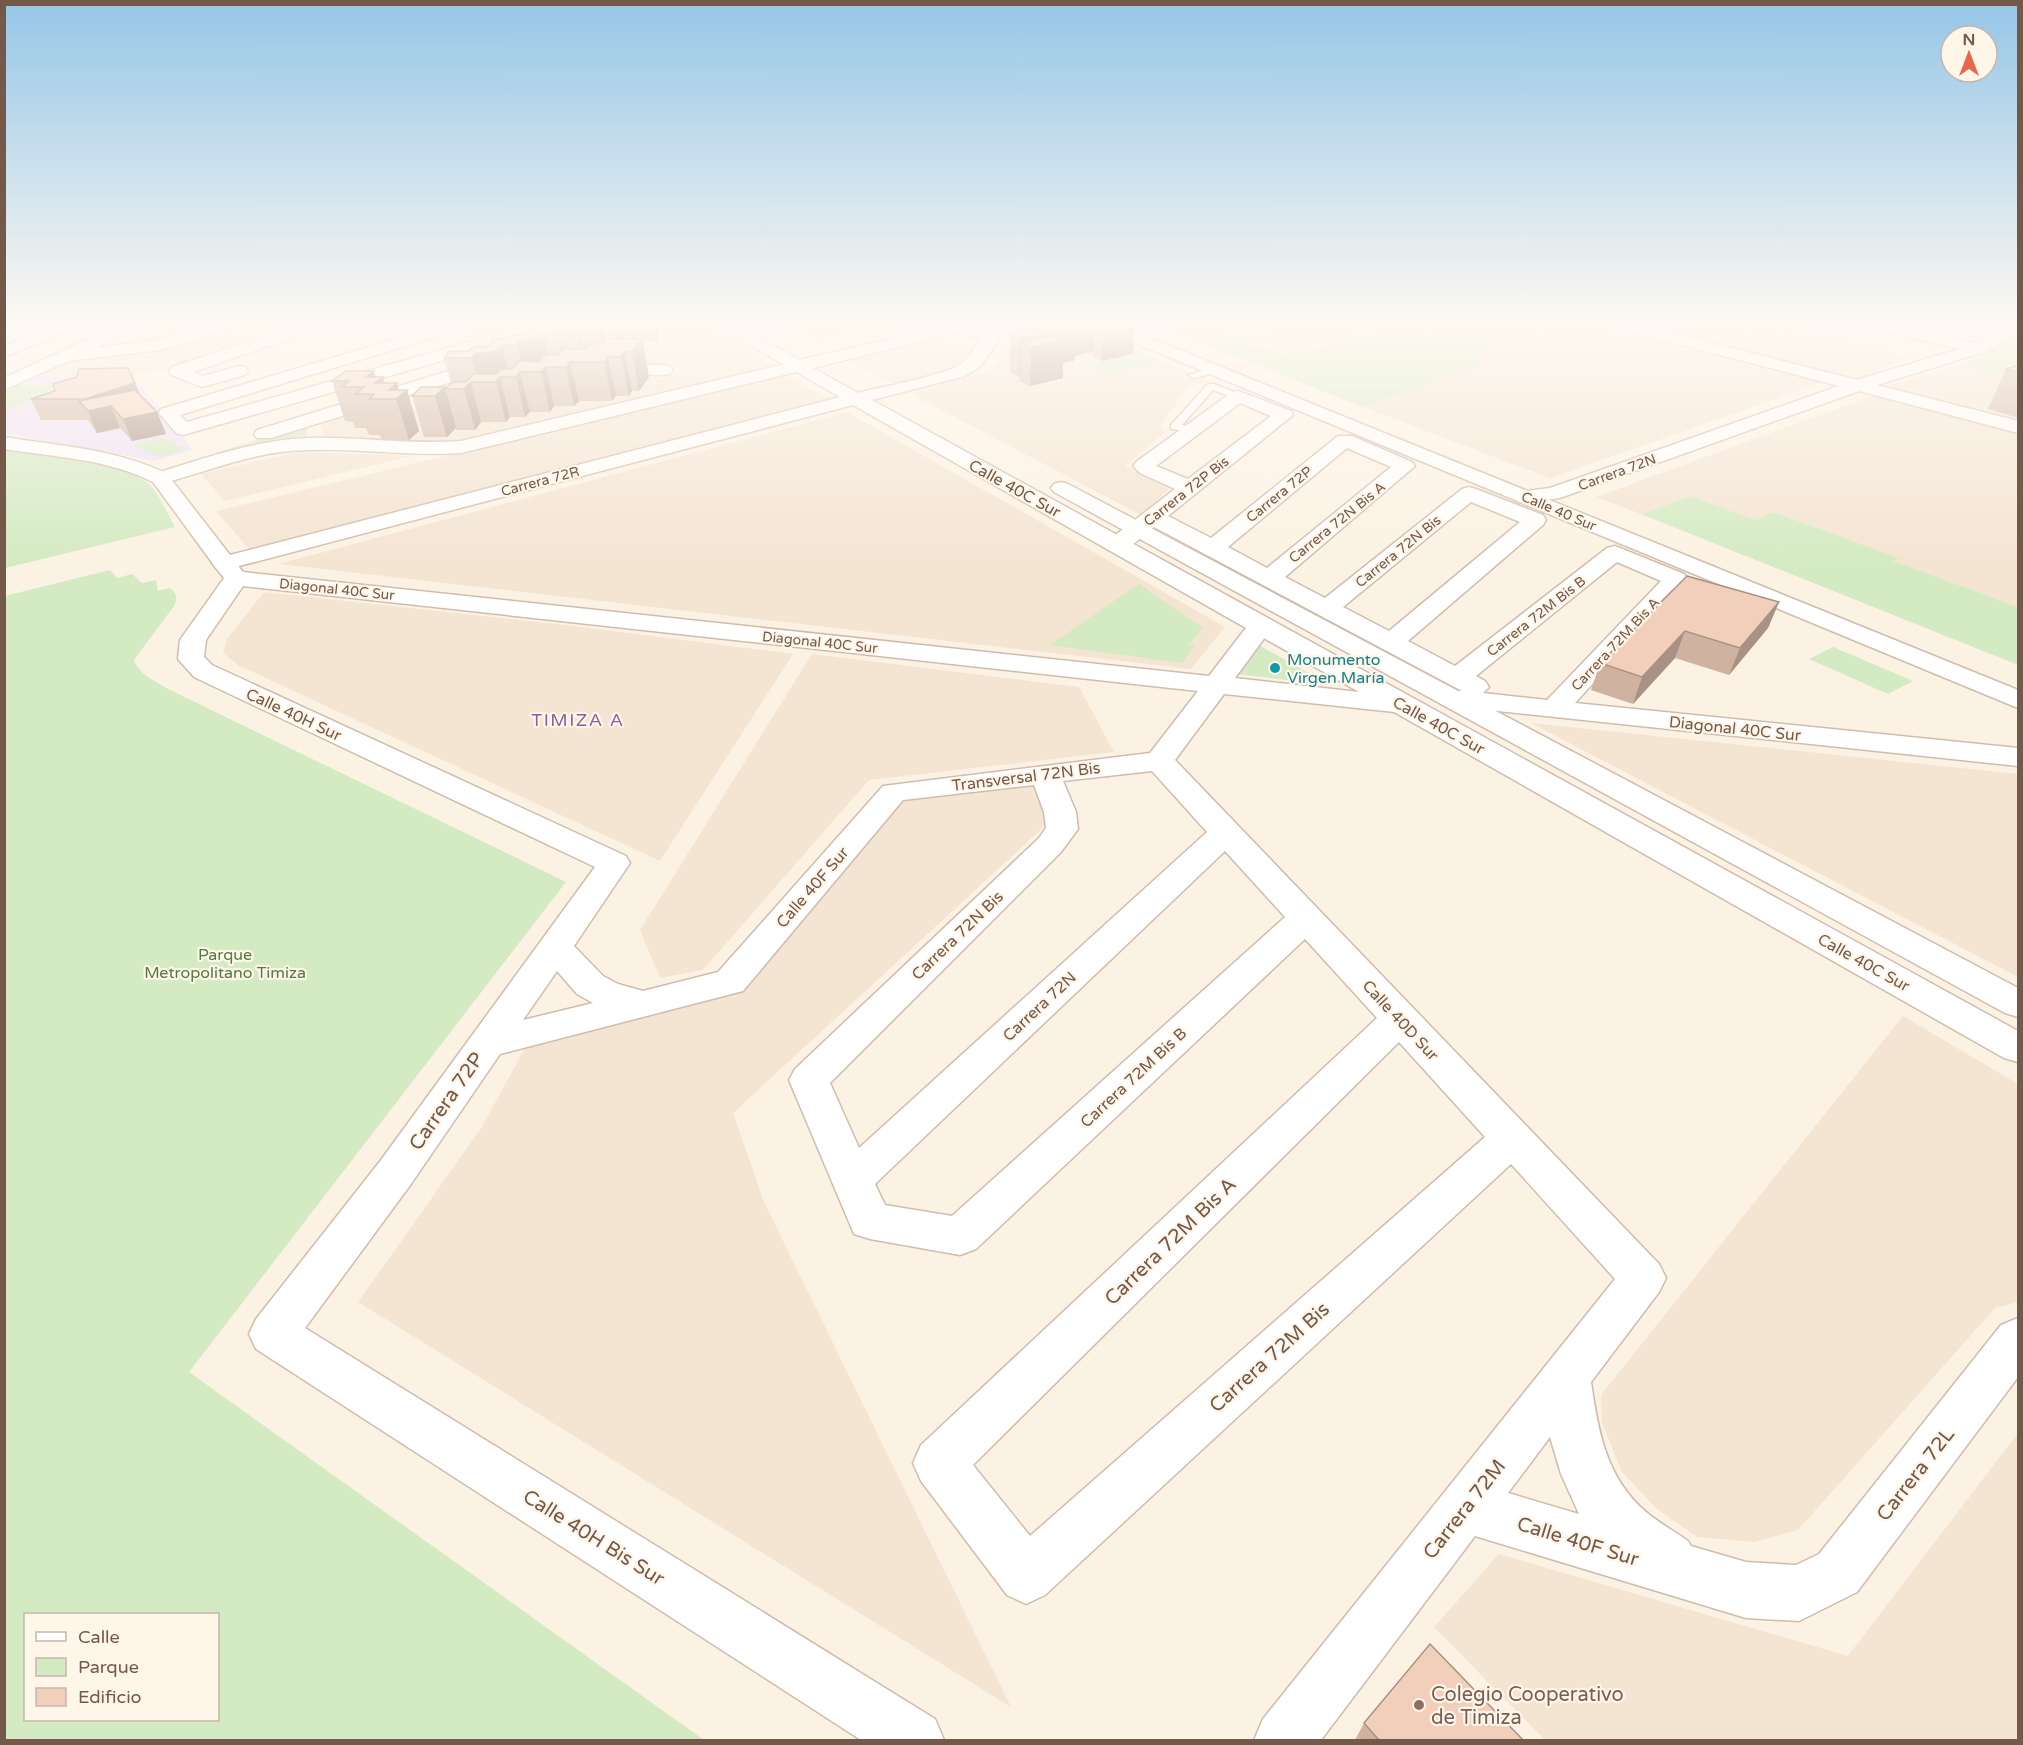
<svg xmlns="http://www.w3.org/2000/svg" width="2023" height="1745" viewBox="0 0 2023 1745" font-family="'Varela Round',sans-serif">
<rect width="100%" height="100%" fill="#fcf2e3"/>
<!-- residential -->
<g fill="#f4e4d2">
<path d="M160,323H212L165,339L134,342L126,340Z"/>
<path d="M237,323H294L177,367L110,379L40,374L67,360L200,337Z"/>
<path d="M461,323H649L495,369Z"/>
<path d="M783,323H931L868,337L857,332L817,341Z"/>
<path d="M1044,323H1074L1210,381L1188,387L1160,427L1165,432L1125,466L1170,488L1141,515L911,394L986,372L992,369L1000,359L1012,332Z"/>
<path d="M1186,323H1468L1409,341L1396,337L1388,340L1367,333L1292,357Z"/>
<path d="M1559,323H1588L1799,378L1804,376L1824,382L1550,478L1363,407L1481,364L1474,352Z"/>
<path d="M1763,323H1772L1912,357L1857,379L1710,342Z"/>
<path d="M710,327L778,366L470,439L436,444L325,439L320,421L367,407L468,410L615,371L679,374L678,367L648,364H601L466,403L441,396L442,390L646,328Z"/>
<path d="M930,340L949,344L974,345L960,366L893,384L844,359Z"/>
<path d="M1959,365L2018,379V421L1886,386Z"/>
<path d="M783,375L830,399L250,550L216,511Z"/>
<path d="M1875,395L2018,434V607L1892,561L1898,558L1773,512L1755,520L1691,496L1641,514L1596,497Z"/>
<path d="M847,412L1225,627L1191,669L279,564Z"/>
<path d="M299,452L411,456L225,501L201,474Z"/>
<path d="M264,592L565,625L793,654L660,861L238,665L223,653L227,639Z"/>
<path d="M812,654L1079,687L1114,752L869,780L703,970L660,978L640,930Z"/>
<path d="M1531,723L2018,774V977L1705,814Z"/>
<path d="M1034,786L1047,824L733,1113L764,1202L1011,1707L358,1302L482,1127L526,1046L742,990L903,801Z"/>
<path d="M1903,1016L2018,1084V1302L1995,1308L1798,1530L1754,1542L1697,1537L1657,1509L1622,1472L1602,1423L1601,1395Z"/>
<path d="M2018,1433V1740H1545L1434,1627L1499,1554L1848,1656Z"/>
</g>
<!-- education -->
<path fill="#efe0f8" d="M40,374L110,379L140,385L193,450L154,461L5,433V391Z"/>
<!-- green -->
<g fill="#d3eac2" fill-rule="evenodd">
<path d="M1106,323H1114L1525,488L1522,489Z"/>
<path d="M1150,323H1186L1292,357L1367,333L1388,340L1396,337L1409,341L1468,323H1559L1474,352L1481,364L1363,407Z"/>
<path d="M1638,323H1763L1710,342Z"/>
<path d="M2018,337V379L1959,365Z"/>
<path d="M1136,354L1157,363L1109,374L1088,365Z"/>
<path d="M20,385L59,386L5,413V392Z"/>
<path d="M298,427L307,428V435L276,440L204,460L187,462Z"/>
<path d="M160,437L188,449L160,457L132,446Z"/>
<path d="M4,450C36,455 126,464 148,483C159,493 167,513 175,527L5,568Z"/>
<path d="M1691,496L1755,520L1773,512L1899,558L1893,561L2018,607V665L1641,514Z"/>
<path d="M110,570L117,578L132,574L142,583L156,580L158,591L170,588C177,594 178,597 174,606L134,660C138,674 154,680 166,688L566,882L189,1372L704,1740H5V596ZM26,1614H218V1720H26Z"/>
<path d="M1139,584L1203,628L1189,645H1195L1182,663L1050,645Z"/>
<path d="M1255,643L1330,685L1236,674Z"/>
<path d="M1833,647L1913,681L1888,694L1809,659Z"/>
</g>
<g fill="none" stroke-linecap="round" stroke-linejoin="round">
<!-- service casing -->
<g stroke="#d0bcad" stroke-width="3">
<g id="service">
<path d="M1214,367L1219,370L1217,372L1194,378L1189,375Z"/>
<path d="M1208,384H1214L1243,396L1238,399L1213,390L1182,425L1195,428V432L1171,429V425Z"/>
</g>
</g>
<!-- minor casing -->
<g stroke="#d0bcad" stroke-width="3">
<g id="minor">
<path d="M4,323H13L4,328Z"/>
<path d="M59,323H80L78,326L4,357V346Z"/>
<path d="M122,323H142L140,326L96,348L160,340L214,323H237L235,326L187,343L160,350L68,361L4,390V378Z"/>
<path d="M305,323H328L326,326L193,372L203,376L239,366L245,367L248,371L245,375L202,387L172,375L169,371L172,367Z"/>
<path d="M449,323H461L463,326L461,329L180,415L187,422L470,342L476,343L478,347L476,351L183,435L176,433L159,413L161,409Z"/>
<path d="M1607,323H1633L1857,380L1959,349L1859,326L1857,323H1886L1976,343L2018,323V334L1984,352L1877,385L2018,421V433L1859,391L1560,498L1526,503L1518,502L1515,497L1518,492L1550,488L1839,386L1609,326Z"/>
<path d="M946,326H975L999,333L1001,336L993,341L974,336L940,334L938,331Z"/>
<path d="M478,356L484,357L486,361L477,373L467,377L271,438H257L254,434L257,430L455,369Z"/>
<path d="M798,361L804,362L807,366L804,370L461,453C404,457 347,446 290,451C245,455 203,473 160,484L153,482L150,478L153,474C202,459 252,441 305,438C357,436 409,445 461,441Z"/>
<path d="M632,363L670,366L673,370L670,374C658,377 644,373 632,373C620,373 609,376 598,374L595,370L598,366Z"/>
<path d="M1238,391L1291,411L1293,415L1168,516L1211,538L1338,436H1352L1412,462L1415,466L1285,577L1325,598L1462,489L1469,487L1476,489L1543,515L1546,520L1543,525L1408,641L1455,666L1607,548L1615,546L1684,574L1688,579L1575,703L2018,748V766L1451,706L1441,704L1437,698L1441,692L1462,691L1154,527C1141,537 1127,554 1109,550L1106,545L1109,540L1175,489L1140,473L1133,466L1136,462L1232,392ZM1240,403L1271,416L1188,479L1156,466ZM1347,448L1391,467L1267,568L1228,547ZM1471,502L1520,522L1389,631L1343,607ZM1617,562L1661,581L1547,700L1483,693L1489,687L1485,681L1476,676Z"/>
<path d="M224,556L232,558L243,572L1209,676L1252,620L1261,617L1270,620L1274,625L1235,678L1404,697L1414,699L1418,705L1414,711L1404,713L1224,694L1175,760L1659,1264L1666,1278L1659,1292L1591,1382C1598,1431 1606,1478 1646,1512C1659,1523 1674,1531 1688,1541L1691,1546L1746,1562L1796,1565L1819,1554L2001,1325L2018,1318V1377L1857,1592L1799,1621L1746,1618L1475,1536L1321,1740H1254L1263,1719L1615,1279L1511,1164L1045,1595L1026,1604L1007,1595L921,1481L913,1463L921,1445L1377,1018L1305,939L976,1249L960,1255L870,1239L854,1234L789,1080L795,1069L1039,838L1046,828L1044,812L1034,785L903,800L743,991L500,1054L411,1184L305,1328L935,1719L944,1740H861L256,1349L249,1334L256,1319L381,1160L595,867L194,677L178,659L180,640L224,578L212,563L216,558ZM243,586L1198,691L1150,753L883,786L718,972L643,991L618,984L603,976L574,946L630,863L626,856L212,665L204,657L206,640ZM1152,771L1207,832L859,1148L830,1083L1061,852L1078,829L1076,812L1063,781ZM1225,851L1285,917L952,1216L885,1205L875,1184ZM557,971L577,994L593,1003L523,1020ZM1399,1042L1485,1137L1030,1536L973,1465ZM1550,1437L1561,1474L1579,1514L1508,1493Z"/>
</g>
</g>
<!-- tertiary casing -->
<g stroke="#d0bcad" stroke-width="3">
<g id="tertiary">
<path d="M712,323H731L800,360L958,323H985L983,326L813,368L858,393C889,385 924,380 954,368C976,359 977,330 1000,323C1008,321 1019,323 1028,323L1026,326L1003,334L980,367L965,376L872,400L2018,1031V1062L2004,1058L853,405L224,570L216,568L153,482C108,459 54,457 4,449V437C59,446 118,449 167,474L230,555L840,397Z"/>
<path d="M1092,323H1113L2018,690V708L1094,326Z"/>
<path d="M1061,482L1068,484L2018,988V1017L2005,1013L1054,492L1051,488L1054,484Z"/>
</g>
</g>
<!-- service -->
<use href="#service" fill="#fff" fill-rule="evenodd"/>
<!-- minor -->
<use href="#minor" fill="#fff" fill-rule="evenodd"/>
<!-- tertiary -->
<use href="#tertiary" fill="#fff" fill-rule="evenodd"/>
</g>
<!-- wall -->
<g fill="#d0b2a1">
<path d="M553,323H657L659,335L656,341L643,342L649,377L639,391H632L629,396H616L612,401H579L574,406H554L550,412H530L525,417H510L506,422H481L475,430H456L445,389L451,383L444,358L490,346L509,338L530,334L551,326Z"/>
<path d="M1026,323H1135L1133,354L1102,361L1093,357L1094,351L1075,356L1074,361L1063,363V378L1030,386L1020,381V376L1019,377L1010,372V334L1026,331Z"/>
<path d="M2019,365V418L1988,409L2006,369Z"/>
<path d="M375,377L385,383L399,390H407L419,431L409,440H382L380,435H369L366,428H355L353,422L345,421L332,381Z"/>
<path d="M445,387L456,428L447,437H424L412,396Z"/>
<path d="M141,396L157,412L166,434L132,441L120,428L97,433L88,420H41L31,399Z"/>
<path d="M1687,576L1779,602L1768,628L1729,675L1675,658L1633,704L1591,690L1600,663Z"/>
<path d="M1364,1723L1523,1740H1355Z"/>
</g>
<!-- shaded-wall -->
<g fill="#a99183">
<path d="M577,323H578L585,358L583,362L576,327Z"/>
<path d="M598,323H602L608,353L605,357Z"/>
<path d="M615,323H619L624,347L621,353Z"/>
<path d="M631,323H633L636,342L635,346Z"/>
<path d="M653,323H657L659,335L656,341Z"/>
<path d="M1037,323H1095L1094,351L1075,356L1074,361L1063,363V378L1030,386L1031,347L1021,343L1020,376L1019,377V338L1040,334V330L1037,329Z"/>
<path d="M1107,323H1135L1133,354L1102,361L1103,324Z"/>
<path d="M558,328L566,366L564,367L557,332Z"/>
<path d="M544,333L551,367H546L554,406L550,412L541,372H523L517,345L519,341Z"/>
<path d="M642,339L649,377L639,391L632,352Z"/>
<path d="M502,345L509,377H500L510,417L506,422L496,382H478L472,358L475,354Z"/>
<path d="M625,352L632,391L629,396L621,357Z"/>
<path d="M608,357L616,396L612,401L604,362Z"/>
<path d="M570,362L579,401L574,406L566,367Z"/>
<path d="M374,371L377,382L383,377L389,399L366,377Z"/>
<path d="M520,372L530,412L525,417L516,377Z"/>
<path d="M471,382L481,422L475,430L464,389Z"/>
<path d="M135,383L144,404L111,406L120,428L97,433L88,411L91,410L85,399Z"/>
<path d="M397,383L400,396L407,390L419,431L409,440L396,399L389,390Z"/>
<path d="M445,387L456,428L447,437L435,396Z"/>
<path d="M157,412L166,434L132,441L123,419Z"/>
<path d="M1779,602L1768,628L1729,675L1740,648Z"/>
<path d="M1685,631L1675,658L1633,704L1642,677Z"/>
</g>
<!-- building -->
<g fill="#f2cfbb" stroke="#a99183" stroke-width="1.5">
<path d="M553,323H577L576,327L558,328L557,332L544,333L541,339L519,341L517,345H502L499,351L475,354L472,358H444L449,351H469L472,347L490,346L493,339L509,338L511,335L530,334L534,327L551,326Z"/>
<path d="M1049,323H1076L1040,330L1031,326Z"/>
<path d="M1034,329L1043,334L1019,338L1010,334Z"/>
<path d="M1053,336L1064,340L1031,347L1021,343Z"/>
<path d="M607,339H642L632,352H625L621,357H608L604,362H570L566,367H546L541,372H520L516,377H500L496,382H471L464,389H445L453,382H466L474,374H496L501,369H512L519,361L539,362L545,355H558L564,349H586L590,344H602Z"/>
<path d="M2019,365V373L2006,369Z"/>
<path d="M128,368L135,383L85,399H31L55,391L53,384L77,377L79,369Z"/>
<path d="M346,371H374L366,377H383L375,383H397L389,390H407L396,399H369L374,394H356L364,387H342L349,381H332Z"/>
<path d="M421,387H445L435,396H412Z"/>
<path d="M135,390L157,412L123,419L111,406L88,411L79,401Z"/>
<path d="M1687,576L1779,602L1740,648L1685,631L1642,677L1600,663Z"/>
<path d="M1430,1644L1523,1740H1379L1364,1723Z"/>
</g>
<!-- sky -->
<linearGradient id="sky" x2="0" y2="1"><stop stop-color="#95c6e7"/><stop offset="0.57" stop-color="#fef9f2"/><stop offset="1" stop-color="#fef9f2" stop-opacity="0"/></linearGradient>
<rect width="2023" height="567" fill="url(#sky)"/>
<!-- markers -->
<circle fill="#0f9aa8" stroke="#fff6ea" stroke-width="2" cx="1275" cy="668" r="6"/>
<circle fill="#8d6e63" stroke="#fff6ea" stroke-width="2" cx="1419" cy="1705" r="6"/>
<g text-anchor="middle" stroke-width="4.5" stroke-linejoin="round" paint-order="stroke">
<!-- far-street labels -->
<g font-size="14" fill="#745849" stroke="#fff6ea">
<text transform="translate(1617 472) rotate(-20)" y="5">Carrera 72N</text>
<text transform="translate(540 481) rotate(-15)" y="5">Carrera 72R</text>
<text transform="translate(1186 491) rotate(-38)" y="5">Carrera 72P Bis</text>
<text transform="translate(1279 494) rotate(-39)" y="5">Carrera 72P</text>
<text transform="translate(1559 511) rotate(23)" y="5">Calle 40 Sur</text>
<text transform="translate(1337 522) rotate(-39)" y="5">Carrera 72N Bis A</text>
<text transform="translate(1398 551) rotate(-39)" y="5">Carrera 72N Bis</text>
<text transform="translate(337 589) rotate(6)" y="5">Diagonal 40C Sur</text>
<text transform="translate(1536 616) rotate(-38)" y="5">Carrera 72M Bis B</text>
<text transform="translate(820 642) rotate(6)" y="5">Diagonal 40C Sur</text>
<text transform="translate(1615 644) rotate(-47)" y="5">Carrera 72M Bis A</text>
</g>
<!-- street labels -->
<g font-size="16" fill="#745849" stroke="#fff6ea">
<text transform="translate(1015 488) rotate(29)" y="6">Calle 40C Sur</text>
<text transform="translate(294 714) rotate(25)" y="6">Calle 40H Sur</text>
<text transform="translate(1439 725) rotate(29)" y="6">Calle 40C Sur</text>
<text transform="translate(1735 728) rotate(6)" y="6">Diagonal 40C Sur</text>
<text transform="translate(1026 776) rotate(-7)" y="6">Transversal 72N Bis</text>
<text transform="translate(812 887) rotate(-49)" y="6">Calle 40F Sur</text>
<text transform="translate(957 935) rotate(-44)" y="6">Carrera 72N Bis</text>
<text transform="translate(1864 962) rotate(29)" y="6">Calle 40C Sur</text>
<text transform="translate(1039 1006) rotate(-43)" y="6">Carrera 72N</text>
<text transform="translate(1401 1020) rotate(47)" y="6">Calle 40D Sur</text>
<text transform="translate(1133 1077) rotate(-43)" y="6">Carrera 72M Bis B</text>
</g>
<!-- culture labels -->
<g font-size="16" fill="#0d838f" stroke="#fff6ea" text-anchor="start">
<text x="1287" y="665">Monumento<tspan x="1287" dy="18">Virgen María</tspan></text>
</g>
<!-- park labels -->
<g font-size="16" fill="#547a41" stroke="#fff6ea">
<text x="225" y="960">Parque<tspan x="225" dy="18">Metropolitano Timiza</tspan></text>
</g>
<!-- neighbourhood labels -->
<g font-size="18" letter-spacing="1.5" fill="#866498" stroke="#fff6ea">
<text x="578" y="726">TIMIZA A</text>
</g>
<!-- near-street labels -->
<g font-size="20" fill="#745849" stroke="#fff6ea">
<text transform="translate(446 1101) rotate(-55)" y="7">Carrera 72P</text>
<text transform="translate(1170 1241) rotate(-44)" y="7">Carrera 72M Bis A</text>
<text transform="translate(1269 1357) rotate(-42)" y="7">Carrera 72M Bis</text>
<text transform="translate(1915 1474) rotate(-52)" y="7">Carrera 72L</text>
<text transform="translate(1464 1509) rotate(-52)" y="7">Carrera 72M</text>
<text transform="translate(594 1537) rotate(32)" y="7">Calle 40H Bis Sur</text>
<text transform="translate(1578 1541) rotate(17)" y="7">Calle 40F Sur</text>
</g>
<!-- near-education labels -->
<g font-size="20" fill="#785e54" stroke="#fff6ea" text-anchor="start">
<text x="1431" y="1701">Colegio Cooperativo<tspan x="1431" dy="23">de Timiza</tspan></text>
</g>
</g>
<!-- border -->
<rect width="2023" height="1745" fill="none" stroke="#745849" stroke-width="12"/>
<!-- legend -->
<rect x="24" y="1613" width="195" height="108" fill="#fff6ea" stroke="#c7b7aa" stroke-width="1.5"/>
<rect x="36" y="1632" width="30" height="9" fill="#ffffff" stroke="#c7b7aa" stroke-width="1.5"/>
<text x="78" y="1643" font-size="18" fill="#745849">Calle</text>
<rect x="36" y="1658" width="30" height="18" fill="#d3eac2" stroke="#c7b7aa" stroke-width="1.5"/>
<text x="78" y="1673" font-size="18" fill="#745849">Parque</text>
<rect x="36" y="1688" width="30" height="18" fill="#f2cfbb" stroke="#c7b7aa" stroke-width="1.5"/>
<text x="78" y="1703" font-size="18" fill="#745849">Edificio</text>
<!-- north arrow -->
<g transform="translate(1969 54)"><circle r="28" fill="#fff6ea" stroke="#c7b7aa" stroke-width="1.5"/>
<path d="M0-4.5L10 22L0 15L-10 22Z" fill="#e76848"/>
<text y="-9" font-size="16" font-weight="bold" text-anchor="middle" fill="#745849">N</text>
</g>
</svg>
